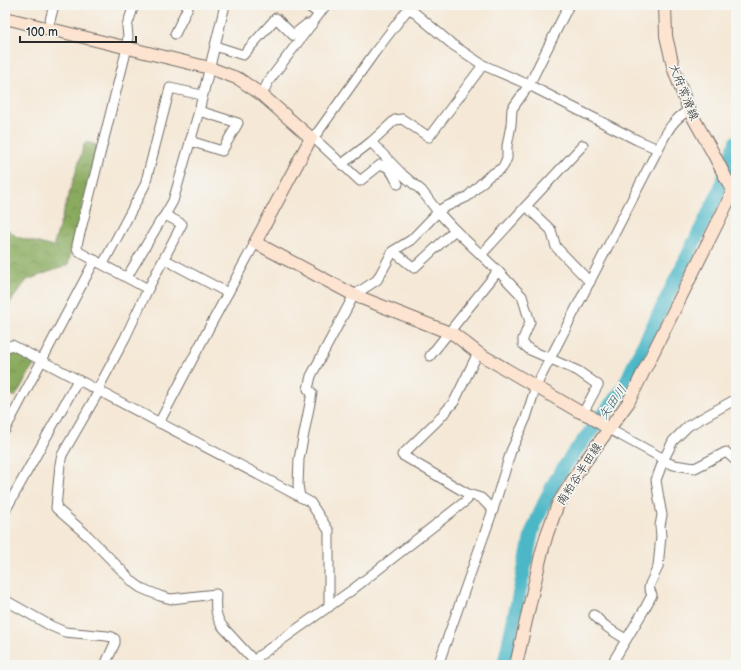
<svg xmlns="http://www.w3.org/2000/svg" width="741" height="670" viewBox="0 0 741 670" font-family="'Balsamiq Sans','Klee One',sans-serif">
<defs>
<pattern id="forest-crowns" width="20" height="18" patternUnits="userSpaceOnUse"><rect width="20" height="18" fill="#8aab5f"/><path d="M2 6a3 3 0 1 1 6 0M12 15a3 3 0 1 1 6 0" fill="none" stroke="#718b4f"/></pattern>
</defs>
<rect width="100%" height="100%" fill="#f6f6f2"/>
<filter id="ink" filterUnits="userSpaceOnUse"><feTurbulence type="fractalNoise" baseFrequency=".025" numOctaves="2"/><feDisplacementMap in="SourceGraphic" scale="8" xChannelSelector="R" yChannelSelector="G"/><feConvolveMatrix kernelMatrix="1 2 1 2 8 2 1 2 1" color-interpolation-filters="sRGB"/></filter>
<filter id="wash" filterUnits="userSpaceOnUse"><feTurbulence type="fractalNoise" baseFrequency=".012" numOctaves="4" result="noise"/><feDisplacementMap in="SourceGraphic" scale="16" xChannelSelector="R" yChannelSelector="G"/><feGaussianBlur stdDeviation="0.9" result="paint"/><feColorMatrix in="noise" values="0 0 0 0 0 0 0 0 0 0 0 0 0 0 0 0 0 1.4 0 .05"/><feComposite in="paint" operator="in"/></filter>
<g filter="url(#wash)">
<rect width="100%" height="100%" fill="#f5e8d6"/>
<!-- forest -->
<g fill="url(#forest-crowns)" stroke="#5a6b45">
<path d="M85,142L97,145L68,265L27,280L5,309V227L17,237L53,247Z"/>
<path d="M5,343L34,365L15,397L5,391Z"/>
</g>
<g fill="none" stroke-linecap="round" stroke-linejoin="round">
<!-- river -->
<path stroke="#4bb7c7" stroke-width="14" d="M504,665L532,532L545,501L555,481L570,458L623,389L636,360L719,192L736,142"/>
</g>
</g>
<g filter="url(#ink)">
<g fill="none" stroke-linecap="round" stroke-linejoin="round">
<!-- street casing -->
<g stroke="#726d67" stroke-width="11">
<g id="street">
<path d="M134,5L127,26L128,37L125,56L77,245V248L79,252L148,289L182,224L165,215L173,201L178,184L199,111L225,5"/>
<path d="M307,5L319,14"/>
<path d="M411,5L375,52L318,132L311,138L317,141L342,164L371,142L395,120L402,119L429,137L483,65"/>
<path d="M409,8L453,45L483,65L529,85L637,140L658,149"/>
<path d="M48,28L54,5"/>
<path d="M175,34L189,5"/>
<path d="M215,46L243,55L276,18L293,35L307,24H312"/>
<path d="M262,95L268,82L326,5"/>
<path d="M190,141L222,151L238,123L199,111"/>
<path d="M371,142L403,175L422,191L438,212L455,230L498,271L522,296L530,322L523,339V344L530,350L578,371L598,385L583,413"/>
<path d="M342,164L360,181L380,165C390,164 394,177 398,184"/>
<path d="M526,206L551,230L556,247L590,282"/>
<path d="M393,251L414,268L455,230"/>
<path d="M481,255L526,206L583,145"/>
<path d="M164,259L228,293"/>
<path d="M103,264L145,185L170,88L202,95"/>
<path d="M127,277L161,220L165,215"/>
<path d="M148,289L125,338L100,385L99,391L62,455L60,464L56,508L88,536L134,583L141,588L160,596L171,599L216,594C215,606 215,617 223,627L255,662"/>
<path d="M5,348L12,345L310,502L329,531V607"/>
<path d="M430,356L498,271"/>
<path d="M159,423L209,328L255,243"/>
<path d="M609,429L664,459"/>
<path d="M5,430L95,260"/>
<path d="M663,461L674,465L695,468L726,452L736,461"/>
<path d="M468,494L402,455L437,421L454,402L478,353"/>
<path d="M300,497L298,485L299,459L312,393L308,389L311,376L354,295L377,280L393,251L411,240L438,212L443,208L467,197L489,176L502,168L504,165L507,158V146L511,125L512,109L529,85L569,5"/>
<path d="M5,511L78,380"/>
<path d="M5,600L51,626L65,632L107,636L112,637L115,639V643L105,665"/>
<path d="M594,615C604,626 612,631 626,639"/>
<path d="M253,665L259,656L352,590L467,500L468,494L481,498L493,510"/>
<path d="M438,665L493,510L511,451L526,418L536,386L658,149C667,132 671,121 689,110"/>
<path d="M611,665L644,610L652,595L649,588L650,584L658,567L661,536L660,526L662,515L659,499L656,480L664,459L673,441L688,426L736,399"/>
</g>
</g>
<!-- secondary casing -->
<g stroke="#726d67" stroke-width="14">
<g id="secondary">
<path d="M665,5L666,36L674,70L689,110L713,153L730,186L736,194"/>
<path d="M5,18L210,68L239,79L262,95L311,138L255,243"/>
<path d="M256,243L354,295L455,335L478,353L578,411L590,416L609,429"/>
<path d="M516,665L541,555L547,534L558,504L581,467L628,403L717,224L736,185"/>
</g>
</g>
<!-- street -->
<use href="#street" stroke="#fff" stroke-width="9"/>
<!-- secondary -->
<use href="#secondary" stroke="#fde4d1" stroke-width="12"/>
</g>
</g>
<g text-anchor="middle" stroke-width="3.5" stroke-linejoin="round" paint-order="stroke">
<!-- street labels -->
<g font-size="12" fill="#2b2b2b" stroke="#f6f6f2">
<text transform="translate(684 92) rotate(68)" y="4">大府常滑線</text>
<text transform="translate(579 474) rotate(-57)" y="4">南粕谷半田線</text>
</g>
<!-- water labels -->
<g font-size="13" font-style="italic" fill="#365c62" stroke="#f6f6f2">
<text transform="translate(612 402) rotate(-55)" y="5">矢田川</text>
</g>
</g>
<!-- margin -->
<rect width="741" height="670" fill="none" stroke="#f6f6f2" stroke-width="20"/>
<!-- scale -->
<path d="M20 36v6h116v-6" fill="none" stroke="#2b2b2b" stroke-width="2"/>
<text x="26" y="36" font-size="12" fill="#2b2b2b" stroke="#f6f6f2" stroke-width="3" paint-order="stroke">100 m</text>
</svg>
